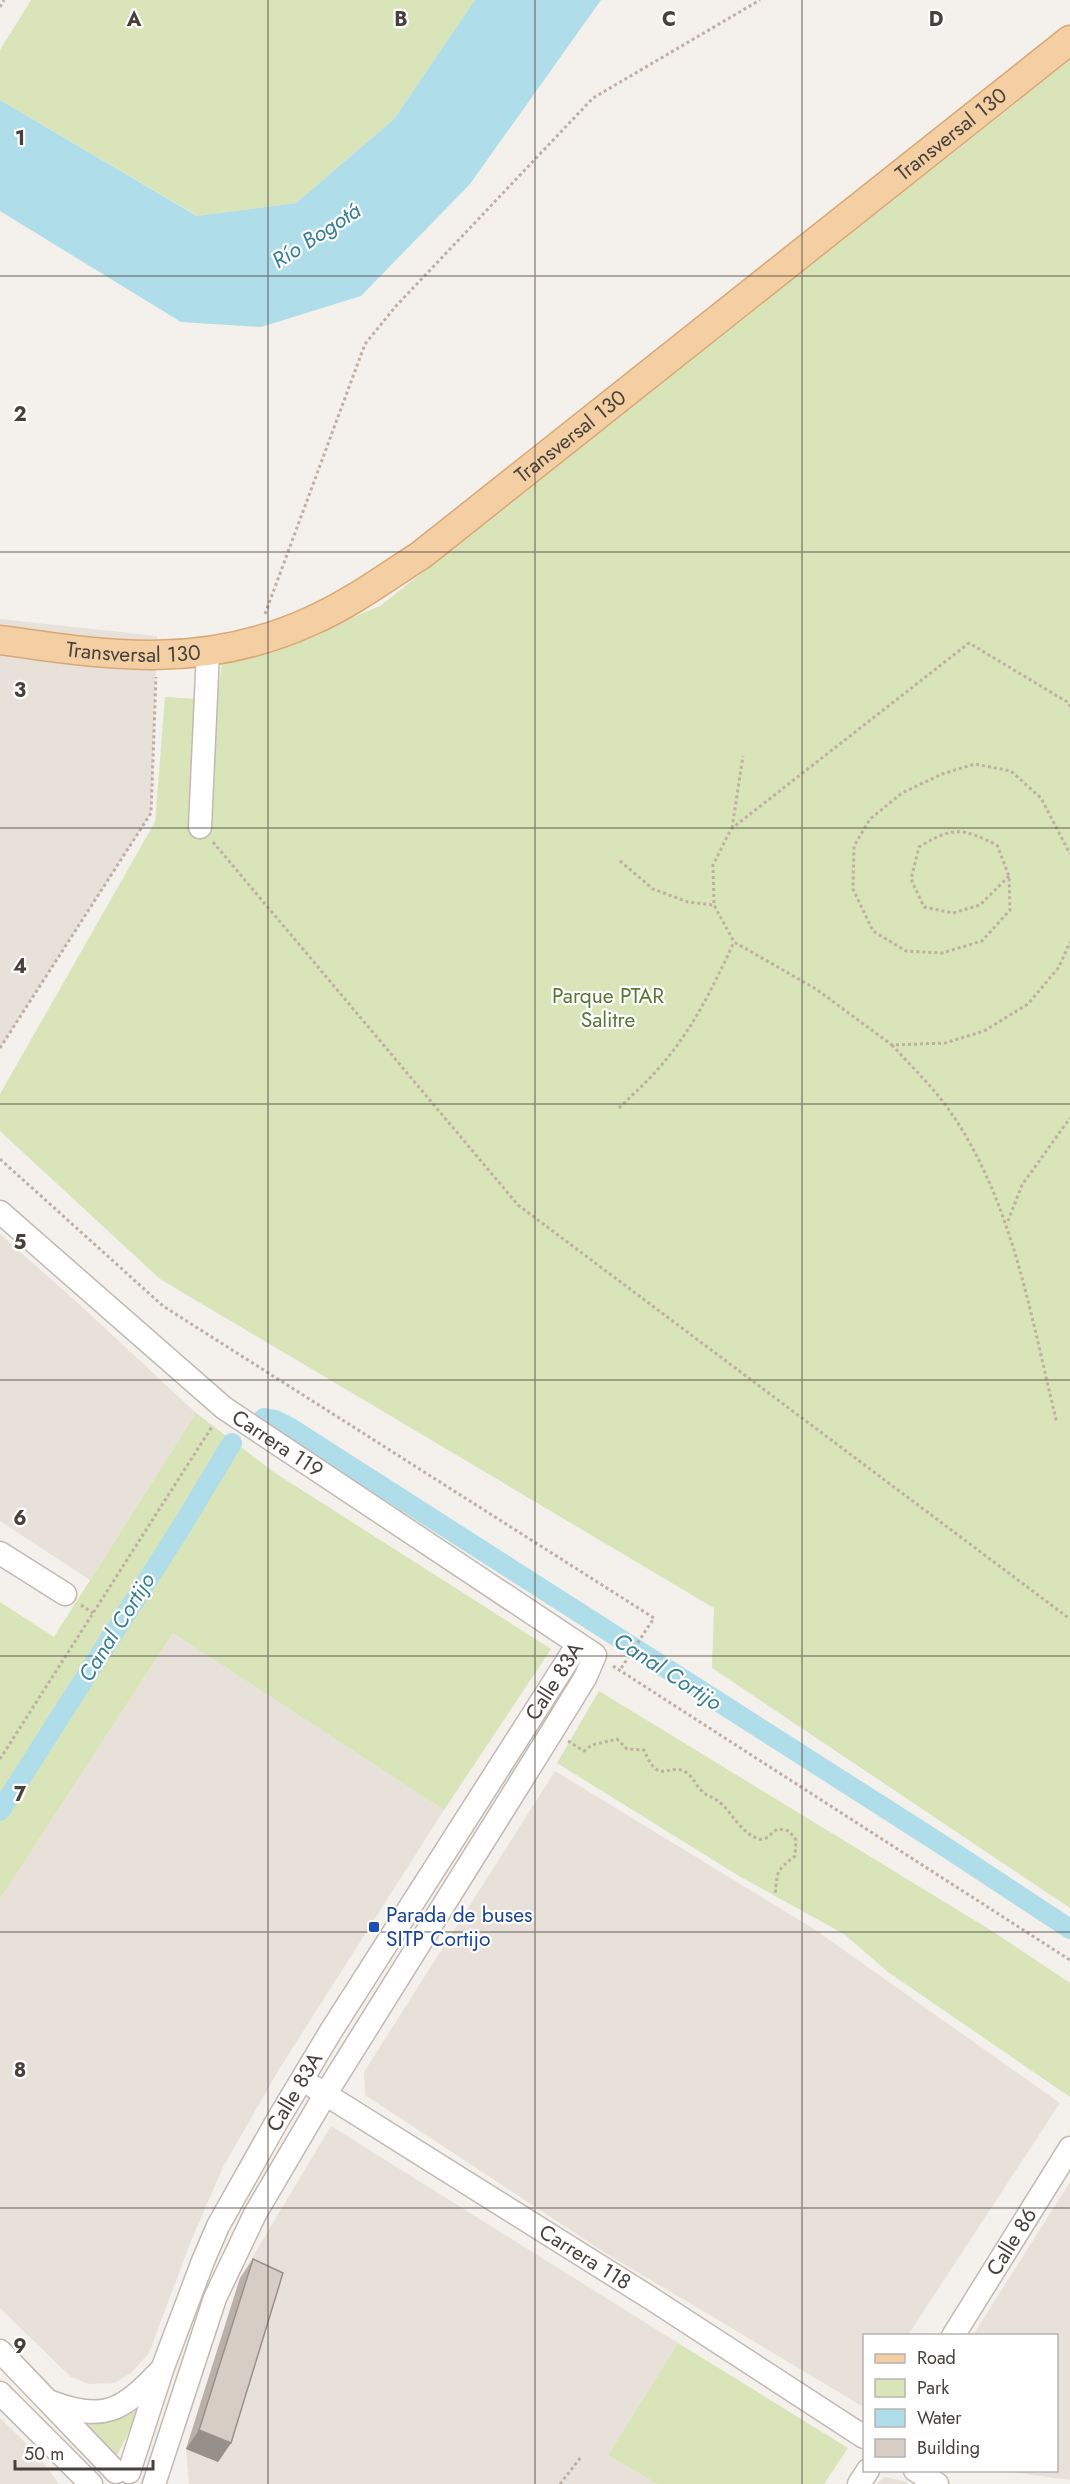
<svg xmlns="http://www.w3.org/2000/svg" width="1070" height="2484" viewBox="0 0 1070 2484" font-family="Jost,sans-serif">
<rect width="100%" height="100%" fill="#f4f0ec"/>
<!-- residential -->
<g fill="#e8e1da">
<path d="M0,619L157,636L151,813L0,1048Z"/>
<path d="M0,1234L80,1305L196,1413L90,1580L0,1521Z"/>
<path d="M173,1633L444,1810L278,2071L223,2167L191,2241L149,2353L131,2373L114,2383L89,2384L71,2377L0,2308V1899Z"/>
<path d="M555,1771L814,1929L1060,2103L908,2335L864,2336V2403L862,2406L607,2254L365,2095L364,2072Z"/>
<path d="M331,2126L678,2343L608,2455L657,2484H189L186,2449L240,2278Z"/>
<path d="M1070,2182V2480L1002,2471L1056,2470V2336L973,2335Z"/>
<path d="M0,2418L36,2453L59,2484H0Z"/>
<path d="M885,2477L904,2481L909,2484H877Z"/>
</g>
<!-- green -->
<g fill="#d9e4b9">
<path d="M31,0H475L394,119L296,203L198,216L0,100V50Z"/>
<path d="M1070,60V1908L712,1668L714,1608L160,1279L0,1131V1094L155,822L165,697L217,700L222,663L293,642L380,606Z"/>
<path d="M196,1413L275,1473L551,1649L444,1810L173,1633L0,1899V1602L54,1637Z"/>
<path d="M599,1691L992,1931L1070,1983V2097L888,1972L844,1934L739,1876L557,1763Z"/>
<path d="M678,2343L848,2448L824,2484H657L608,2455Z"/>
<path d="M141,2408L117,2455L86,2424C107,2423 122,2418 141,2408Z"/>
</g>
<!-- water -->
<path fill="#afddea" d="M475,0H601L470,184L361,296L261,327L181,322L0,211V100L197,216L296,203L394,119Z"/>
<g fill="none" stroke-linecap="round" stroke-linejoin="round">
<!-- canal -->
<g stroke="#afddea" stroke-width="20">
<path d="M264,1418L275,1420L289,1427L941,1844L1070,1929"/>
<path d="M0,1811L182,1526L232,1443"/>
</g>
<!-- minor casing -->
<g stroke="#c2b9b2" stroke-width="25">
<g id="minor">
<path d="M200,827L208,652"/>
<path id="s1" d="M0,1212L224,1408L595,1655L585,1678L553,1730L325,2095L255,2214L215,2298L154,2484"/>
<path d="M0,1553L65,1594"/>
<path id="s2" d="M314,2087L652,2299L864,2437"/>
<path id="s3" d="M953,2336L1070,2148"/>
<path d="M0,2351L116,2472"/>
<path d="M0,2393L91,2484"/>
<path d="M51,2402C103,2422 122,2411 158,2373"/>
<path d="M915,2470L937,2484"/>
<path id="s4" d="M129,2472L163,2367L203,2261L218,2226L277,2121L331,2031L578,1644"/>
<path d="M859,2484L868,2470"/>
</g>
</g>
<!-- major casing -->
<g stroke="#d9a875" stroke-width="31">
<g id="major">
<path id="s5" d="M0,640C111,656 204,670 311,621C350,604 385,578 421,555L1070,40"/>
</g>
</g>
<!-- path -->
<g stroke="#c0afa2" stroke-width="3" stroke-dasharray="3 3" stroke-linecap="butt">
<path d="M0,7L4,0"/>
<path d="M265,614L365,344L396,306L593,98L760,0"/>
<path d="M1070,707L1069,703L969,643L731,829L713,865L714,905L734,942L816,989L892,1045L945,1043L984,1031L1028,1004L1059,967L1070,942"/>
<path d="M732,828L743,756"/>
<path d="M213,842L518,1205L1070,1619"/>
<path d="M620,861L653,889L688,902L713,905"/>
<path d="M1009,876L980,905L953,913L924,907L911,879L919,847C953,826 962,828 997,845L1009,876L1010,910L982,941L942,953L906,951L873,931L853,889L854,846L870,819L902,793L942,774L975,764L1011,771L1041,798L1070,854"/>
<path d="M892,1045C910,1065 931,1085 947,1107C1013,1199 1030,1315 1057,1423"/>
<path d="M0,1048L151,813L156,677"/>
<path d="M619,1108C632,1095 646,1083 658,1069C692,1031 713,987 734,942"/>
<path d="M0,1159L163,1306L654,1618L620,1670"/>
<path d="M1008,1221L1022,1185L1070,1118"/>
<path d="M81,1605L93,1613"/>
<path d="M613,1666L1070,1960"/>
<path d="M568,1741L584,1751L592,1745L617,1739L627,1749L644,1750C660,1789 669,1760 687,1773C694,1778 696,1786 702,1791C706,1796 713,1797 718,1801C731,1810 740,1833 759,1839C768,1841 771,1831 779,1829L789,1831L796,1840L795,1856C775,1872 778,1870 775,1895"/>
<path d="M0,1759L213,1425"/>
<path d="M560,2484L581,2457"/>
</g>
<!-- minor -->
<use href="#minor" stroke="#fff" stroke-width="22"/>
<!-- major -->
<use href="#major" stroke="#f5cfa4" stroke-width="28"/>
</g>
<!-- wall -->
<path fill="#bab0a9" d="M253,2259L231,2443L218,2462L186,2449L240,2278Z"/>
<!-- shaded-wall -->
<path fill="#97908a" d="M199,2430L231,2443L218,2462L186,2449Z"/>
<!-- building -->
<path fill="#d8cdc5" stroke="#97908a" stroke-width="1.5" d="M253,2259L283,2273L231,2443L199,2430Z"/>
<!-- grid -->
<path fill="none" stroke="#48403a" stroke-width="1.5" stroke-opacity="0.55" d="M268,0V2484M535,0V2484M802,0V2484M0,276H1070M0,552H1070M0,828H1070M0,1104H1070M0,1380H1070M0,1656H1070M0,1932H1070M0,2208H1070"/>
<!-- markers -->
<rect fill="#1a4fb4" stroke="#fff" stroke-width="2" x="368" y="1921" width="12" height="12" rx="3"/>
<g text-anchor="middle" stroke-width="4.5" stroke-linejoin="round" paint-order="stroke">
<!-- street labels -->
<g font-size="21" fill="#48403a" stroke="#fff">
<text dy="7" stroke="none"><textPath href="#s5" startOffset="1122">Transversal 130</textPath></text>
<text dy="7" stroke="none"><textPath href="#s5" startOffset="636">Transversal 130</textPath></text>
<text dy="7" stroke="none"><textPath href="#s5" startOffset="134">Transversal 130</textPath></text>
<text dy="7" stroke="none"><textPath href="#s1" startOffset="362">Carrera 119</textPath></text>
<text dy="7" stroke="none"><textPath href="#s4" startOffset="902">Calle 83A</textPath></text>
<text dy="7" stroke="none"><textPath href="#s4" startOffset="416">Calle 83A</textPath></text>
<text dy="7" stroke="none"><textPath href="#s3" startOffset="111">Calle 86</textPath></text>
<text dy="7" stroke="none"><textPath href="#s2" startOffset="320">Carrera 118</textPath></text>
</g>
<!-- park labels -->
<g font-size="21" fill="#587532" stroke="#fff">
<text x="608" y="1003">Parque PTAR<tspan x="608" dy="24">Salitre</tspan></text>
</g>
<!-- transit labels -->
<g font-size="21" fill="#164399" stroke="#fff" text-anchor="start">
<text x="386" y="1922">Parada de buses<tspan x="386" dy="24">SITP Cortijo</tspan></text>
</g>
<!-- water labels -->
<g font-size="22" font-style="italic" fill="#367e94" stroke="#fff">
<text transform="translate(316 235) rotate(-33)" y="8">Río Bogotá</text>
<text transform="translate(116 1627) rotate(-58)" y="8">Canal Cortijo</text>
<text transform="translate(668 1671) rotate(33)" y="8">Canal Cortijo</text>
</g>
</g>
<g font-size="20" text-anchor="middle" font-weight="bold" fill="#48403a" stroke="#fff" stroke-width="4.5" stroke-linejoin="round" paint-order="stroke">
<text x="134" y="26">A</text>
<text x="401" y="26">B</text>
<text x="669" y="26">C</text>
<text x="936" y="26">D</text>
<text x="20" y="145">1</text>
<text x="20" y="421">2</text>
<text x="20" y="697">3</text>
<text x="20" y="973">4</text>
<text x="20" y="1249">5</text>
<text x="20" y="1525">6</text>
<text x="20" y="1801">7</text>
<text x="20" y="2077">8</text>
<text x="20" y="2353">9</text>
</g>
<!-- legend -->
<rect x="863" y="2334" width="195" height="138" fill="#ffffff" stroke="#b6b3b0" stroke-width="1.5"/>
<rect x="875" y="2354" width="30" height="9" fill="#f5cfa4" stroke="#b6b3b0" stroke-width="1.5"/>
<text x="917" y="2364" font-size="18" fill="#48403a">Road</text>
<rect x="875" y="2379" width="30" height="18" fill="#d9e4b9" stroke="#b6b3b0" stroke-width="1.5"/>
<text x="917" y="2394" font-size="18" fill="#48403a">Park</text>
<rect x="875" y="2409" width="30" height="18" fill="#afddea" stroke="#b6b3b0" stroke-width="1.5"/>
<text x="917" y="2424" font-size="18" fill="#48403a">Water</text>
<rect x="875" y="2439" width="30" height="18" fill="#d8cdc5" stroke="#b6b3b0" stroke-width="1.5"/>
<text x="917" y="2454" font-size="18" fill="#48403a">Building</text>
<!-- scale -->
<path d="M15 2460v9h138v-9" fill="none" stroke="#48403a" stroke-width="3"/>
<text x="24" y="2460" font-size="18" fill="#48403a" stroke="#ffffff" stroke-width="4.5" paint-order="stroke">50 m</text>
</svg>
